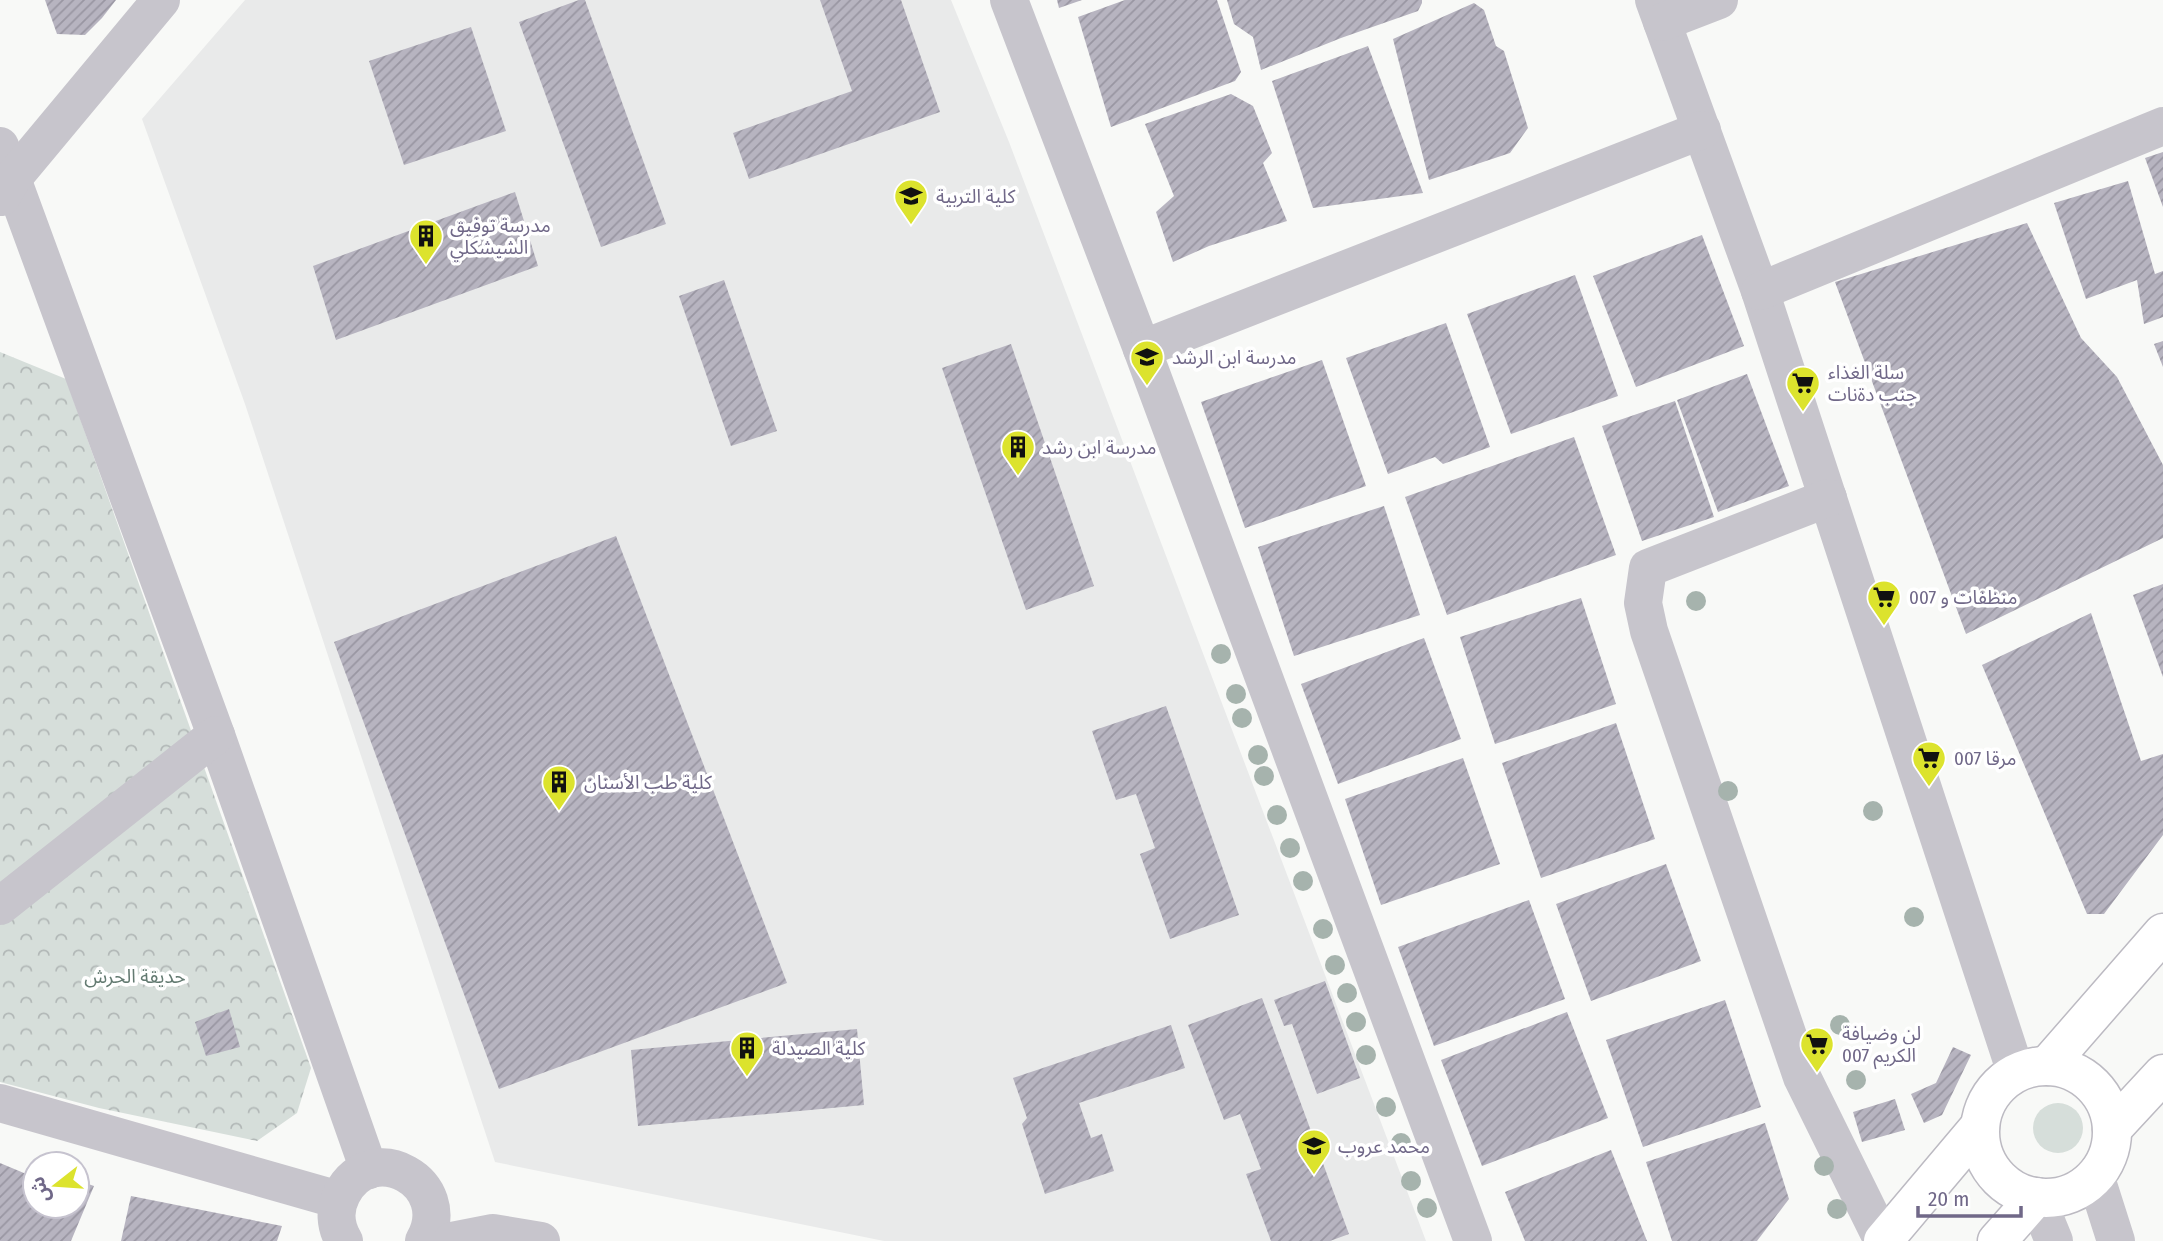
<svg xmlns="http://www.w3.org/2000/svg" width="2163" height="1241" viewBox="0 0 2163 1241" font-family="'Fira Sans Condensed','Noto Sans Arabic',sans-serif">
<defs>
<pattern id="park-crowns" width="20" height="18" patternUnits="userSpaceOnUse" patternTransform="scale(1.75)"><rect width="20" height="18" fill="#d6deda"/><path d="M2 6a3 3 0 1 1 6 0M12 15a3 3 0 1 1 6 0" fill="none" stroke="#b2b8b7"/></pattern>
<pattern id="building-hatch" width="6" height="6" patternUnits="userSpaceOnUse" patternTransform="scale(1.75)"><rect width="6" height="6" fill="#b7b4c0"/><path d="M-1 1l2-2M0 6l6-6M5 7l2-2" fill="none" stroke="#9996a2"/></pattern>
</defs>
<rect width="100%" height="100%" fill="#f8f9f7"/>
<!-- built -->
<path fill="#e9eaea" d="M245,0H951L1009,142L1426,1241H884L495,1162L245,404L142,119Z"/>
<!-- grass -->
<circle fill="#d6deda" cx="2058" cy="1128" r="25"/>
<!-- park -->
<path fill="url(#park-crowns)" d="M0,352L66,379L311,1068L297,1113L257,1141L99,1108L0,1082Z"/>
<!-- building -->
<g fill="url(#building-hatch)">
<path d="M45,0H116L102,18L85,35L57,34Z"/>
<path d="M579,0H585L666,224L601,247L519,22Z"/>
<path d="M820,0H901L940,112L749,179L733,133L852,91Z"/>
<path d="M1057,0H1082L1059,8Z"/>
<path d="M1125,0H1217L1241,72L1235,81L1111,127L1078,17Z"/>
<path d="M1227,0H1422V3L1418,11L1341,38L1261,70L1253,37L1234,24Z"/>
<path d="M1474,3L1484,10L1496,46L1504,51L1528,128L1510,153L1429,180L1393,39Z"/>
<path d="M471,27L506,131L404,165L369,61Z"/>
<path d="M1368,46L1423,193L1313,208L1272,81Z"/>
<path d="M1231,94L1253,106L1272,153L1263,163L1287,221L1209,246L1173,262L1156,212L1174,196L1145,124Z"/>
<path d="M2163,152V207L2145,158Z"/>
<path d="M2128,181L2155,274L2163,271V317L2144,324L2137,280L2086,299L2054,203Z"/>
<path d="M515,192L538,266L336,340L313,266Z"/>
<path d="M2027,223L2081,338L2117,377L2163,465V538L1966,634L1835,282Z"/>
<path d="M1702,235L1744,346L1636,387L1593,276Z"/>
<path d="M1575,275L1618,396L1511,434L1467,314Z"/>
<path d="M724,280L777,431L731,446L679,296Z"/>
<path d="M1446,323L1490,447L1443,464L1435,457L1388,474L1346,358Z"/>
<path d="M2163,341V367L2154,344Z"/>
<path d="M1011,344L1094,586L1026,610L942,368Z"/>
<path d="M1322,360L1366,486L1245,528L1201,402Z"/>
<path d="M1747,374L1789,486L1718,512L1677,400Z"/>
<path d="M1675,401L1714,517L1642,541L1602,426Z"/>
<path d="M1574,437L1616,555L1447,615L1405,497Z"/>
<path d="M1384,506L1420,615L1294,656L1258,547Z"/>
<path d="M616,536L787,983L499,1089L334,642Z"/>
<path d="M2163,584V677L2133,595Z"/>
<path d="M1581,598L1616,704L1495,744L1460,637Z"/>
<path d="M2091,613L2141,761L2163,754V835L2104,914H2087L1982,665Z"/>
<path d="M1424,638L1461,739L1338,784L1301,684Z"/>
<path d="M1166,706L1239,915L1170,939L1140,854L1155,848L1136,794L1116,800L1092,731Z"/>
<path d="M1616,723L1655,839L1541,878L1502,763Z"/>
<path d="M1463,758L1500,864L1381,905L1345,799Z"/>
<path d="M1666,864L1701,961L1591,1001L1556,904Z"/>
<path d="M1529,900L1565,999L1434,1046L1398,947Z"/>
<path d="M1325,981L1360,1078L1317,1094L1292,1024L1284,1026L1274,1000Z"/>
<path d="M1262,998L1349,1234L1330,1241H1271L1246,1174L1261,1169L1240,1114L1224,1120L1188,1025Z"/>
<path d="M1725,1000L1761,1107L1643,1147L1606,1040Z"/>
<path d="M229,1009L240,1047L206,1056L195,1022Z"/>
<path d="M1567,1012L1608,1118L1482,1166L1441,1060Z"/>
<path d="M1171,1025L1185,1068L1079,1103L1091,1138L1102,1134L1114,1171L1045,1194L1022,1124L1027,1118L1013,1078Z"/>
<path d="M857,1029L864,1105L638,1126L631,1050Z"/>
<path d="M1953,1047L1971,1055L1942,1115L1924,1123L1911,1094L1936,1083Z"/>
<path d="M1895,1099L1905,1130L1862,1142L1853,1112Z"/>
<path d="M1765,1123L1789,1199L1757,1241H1672L1646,1162Z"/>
<path d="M1611,1150L1647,1241H1525L1505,1192Z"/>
<path d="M0,1163L31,1176L35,1175V1206H77V1180L94,1186L71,1241H0Z"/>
<path d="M131,1196L282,1226L277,1241H121Z"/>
</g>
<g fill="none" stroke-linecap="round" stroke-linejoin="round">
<!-- primary casing -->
<g stroke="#bcbac2" stroke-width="41">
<g id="primary">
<path d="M2047,1066L2163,933"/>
<circle cx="2046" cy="1132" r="66"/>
<path d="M2112,1129L2163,1074"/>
<path d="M1883,1241L1980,1126"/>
<path d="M1997,1241L2036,1197"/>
</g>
</g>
<!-- street -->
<g stroke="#c7c5cc" stroke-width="38">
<path d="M1009,0L1142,349L1473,1241"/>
<path d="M1654,0L1760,291L2016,1073"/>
<path d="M1662,22L1719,0"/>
<path d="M0,146L216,735L369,1170"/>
<path d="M1,197L12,179L161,0"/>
<path d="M1760,291L2163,126"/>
<path d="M1142,349L1702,130"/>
<path d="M1828,498L1648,568L1643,603L1649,631L1802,1077L1883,1241"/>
<path d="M0,906L216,735"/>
<path d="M0,1103L339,1200"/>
<path d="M2095,1175L2116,1241"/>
<path d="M2036,1197L2054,1241"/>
<path d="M344,1241C335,1226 334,1209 342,1194C371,1136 457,1183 424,1241"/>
<path d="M452,1241L493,1233L541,1241"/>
</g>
<!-- primary -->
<use href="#primary" stroke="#fff" stroke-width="38"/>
</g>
<!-- trees -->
<g fill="#a6b3ad">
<circle cx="1696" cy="601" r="10"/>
<circle cx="1221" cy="654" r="10"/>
<circle cx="1236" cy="694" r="10"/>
<circle cx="1242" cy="718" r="10"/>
<circle cx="1258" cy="755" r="10"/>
<circle cx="1264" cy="776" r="10"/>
<circle cx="1728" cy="791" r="10"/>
<circle cx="1873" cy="811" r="10"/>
<circle cx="1277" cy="815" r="10"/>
<circle cx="1290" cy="848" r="10"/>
<circle cx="1303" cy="881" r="10"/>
<circle cx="1914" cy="917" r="10"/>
<circle cx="1323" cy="929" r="10"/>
<circle cx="1335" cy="965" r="10"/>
<circle cx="1347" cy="993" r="10"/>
<circle cx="1356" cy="1022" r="10"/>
<circle cx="1840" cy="1025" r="10"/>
<circle cx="1366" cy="1055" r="10"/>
<circle cx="1856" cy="1080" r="10"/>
<circle cx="1386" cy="1107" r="10"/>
<circle cx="1401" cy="1143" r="10"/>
<circle cx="1824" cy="1166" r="10"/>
<circle cx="1411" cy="1181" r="10"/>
<circle cx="1427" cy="1208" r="10"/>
<circle cx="1837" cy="1209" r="10"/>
</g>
<!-- icons -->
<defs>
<g id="university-pin" transform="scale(1.75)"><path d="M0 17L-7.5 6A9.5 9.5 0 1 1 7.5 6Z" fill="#dce32d" stroke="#fff"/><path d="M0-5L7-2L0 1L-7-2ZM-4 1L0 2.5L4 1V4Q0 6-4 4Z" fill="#111"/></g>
<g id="building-pin" transform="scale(1.75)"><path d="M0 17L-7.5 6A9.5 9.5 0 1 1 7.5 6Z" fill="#dce32d" stroke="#fff"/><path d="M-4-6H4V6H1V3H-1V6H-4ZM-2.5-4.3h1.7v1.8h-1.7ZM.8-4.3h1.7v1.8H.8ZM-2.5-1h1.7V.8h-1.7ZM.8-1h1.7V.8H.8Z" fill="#111"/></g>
<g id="school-pin" transform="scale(1.75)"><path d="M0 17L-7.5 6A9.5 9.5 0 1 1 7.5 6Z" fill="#dce32d" stroke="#fff"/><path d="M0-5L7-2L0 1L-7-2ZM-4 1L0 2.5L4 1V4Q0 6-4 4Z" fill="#111"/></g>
<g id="supermarket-pin" transform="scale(1.75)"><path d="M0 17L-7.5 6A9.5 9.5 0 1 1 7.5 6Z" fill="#dce32d" stroke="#fff"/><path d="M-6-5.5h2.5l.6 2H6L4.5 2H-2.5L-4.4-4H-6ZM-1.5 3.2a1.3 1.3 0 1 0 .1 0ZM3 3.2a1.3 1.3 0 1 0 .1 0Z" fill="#111"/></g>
</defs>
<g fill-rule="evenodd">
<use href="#university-pin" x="911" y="196"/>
<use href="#building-pin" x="426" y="236"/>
<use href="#school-pin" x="1147" y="357"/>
<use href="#supermarket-pin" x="1803" y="383"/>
<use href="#building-pin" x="1018" y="447"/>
<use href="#supermarket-pin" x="1884" y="597"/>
<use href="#supermarket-pin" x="1929" y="758"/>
<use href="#building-pin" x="559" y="782"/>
<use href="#supermarket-pin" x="1817" y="1044"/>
<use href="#building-pin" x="747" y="1048"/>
<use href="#school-pin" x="1314" y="1146"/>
</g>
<g text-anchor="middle" stroke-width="7" stroke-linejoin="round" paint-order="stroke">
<!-- poi labels -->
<g font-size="19" fill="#706888" stroke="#fff" text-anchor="start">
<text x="936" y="203">كلية التربية</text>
<text x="450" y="232">مدرسة توفيق<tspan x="450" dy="22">الشيشكلي</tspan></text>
<text x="1172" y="364">مدرسة ابن الرشد</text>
<text x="1828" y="379">سلة الغذاء<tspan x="1828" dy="22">جنب دةنات</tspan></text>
<text x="1042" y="454">مدرسة ابن رشد</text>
<text x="1909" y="604">منظفات و 007</text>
<text x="1954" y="765">مرقا 007</text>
<text x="584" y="789">كلية طب الأسنان</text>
<text x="1842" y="1040">لن وضيافة<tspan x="1842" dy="22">الكريم 007</tspan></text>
<text x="772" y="1055">كلية الصيدلة</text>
<text x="1338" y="1153">محمد عروب</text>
</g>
<!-- park labels -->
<g font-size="19" fill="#637a71" stroke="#fff">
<text x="135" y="983">حديقة الحرش</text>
</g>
</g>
<!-- north arrow -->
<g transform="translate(56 1185) rotate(253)"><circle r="33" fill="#ffffff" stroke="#c6c3cf" stroke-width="2"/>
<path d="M0-5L12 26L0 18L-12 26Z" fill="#dce32d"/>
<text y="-10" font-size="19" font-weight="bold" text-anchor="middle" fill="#706888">ش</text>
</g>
<!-- scale -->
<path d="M1918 1206v10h103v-10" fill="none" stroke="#706888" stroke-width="3.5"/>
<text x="1928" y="1206" font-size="21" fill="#706888" stroke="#ffffff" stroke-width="5" paint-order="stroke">20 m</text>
</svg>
